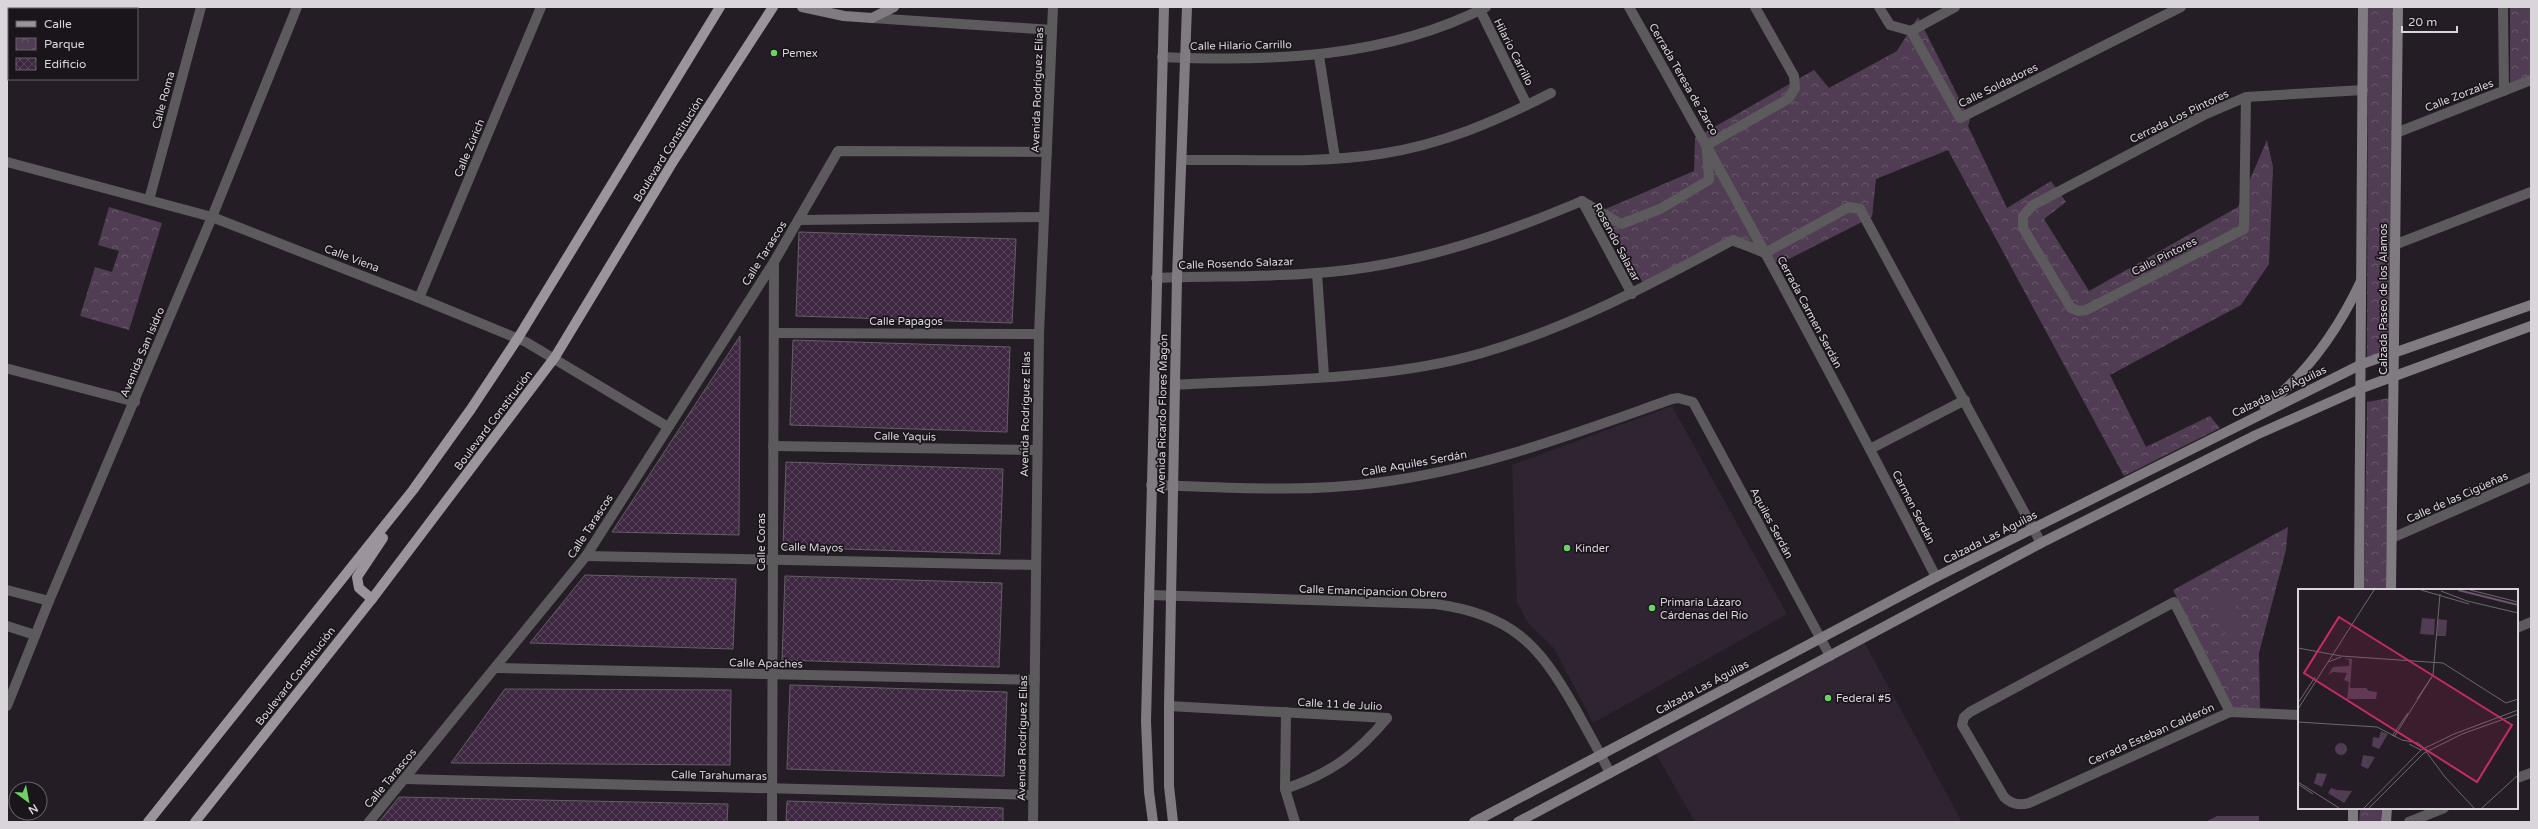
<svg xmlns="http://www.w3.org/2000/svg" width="2538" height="829" viewBox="0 0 2538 829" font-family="'Varela Round',sans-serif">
<defs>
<pattern id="park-crowns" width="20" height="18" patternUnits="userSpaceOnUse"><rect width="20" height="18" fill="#513d53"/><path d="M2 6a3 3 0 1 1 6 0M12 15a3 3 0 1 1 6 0" fill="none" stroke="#69586b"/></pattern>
<pattern id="building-cross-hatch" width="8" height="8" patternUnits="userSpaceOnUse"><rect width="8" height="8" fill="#3e2741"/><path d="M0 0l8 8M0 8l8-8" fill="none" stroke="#59455c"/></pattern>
</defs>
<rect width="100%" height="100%" fill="#241d25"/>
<!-- built -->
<g fill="#2f2431">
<path d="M1672,406L1787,614L1593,723L1554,648L1528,623L1517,602L1512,465Z"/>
<path d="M1864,642L1962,822H1695L1656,754Z"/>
</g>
<!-- park -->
<g fill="url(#park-crowns)">
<path d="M2368,7H2394L2390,350L2367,357Z"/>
<path d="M2510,7H2531V77L2510,85Z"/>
<path d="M1918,17L1970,120L1968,126L2007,208L2051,181L2066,202L2044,219L2089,291L2238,207L2267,140L2273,167L2269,264L2241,305L2110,375L2146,447L2210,416L2220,428L2124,476L1948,150L1876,179L1872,217L1781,263L1730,245L1647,290L1601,211L1694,171L1695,138L1814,70L1829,88L1897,51Z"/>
<path d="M109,207L162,223L129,330L80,316L95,267L112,272L119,251L98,245Z"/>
<path d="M2389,398L2386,590H2364L2367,402Z"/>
<path d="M2288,527L2286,550L2259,653L2260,708H2233L2173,590Z"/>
<path d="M2360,808H2381V822H2359Z"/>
<path d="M2217,816H2259V822H2205Z"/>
</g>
<!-- pitch -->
<path fill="#513d53" d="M2226,589L2246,625L2227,636L2208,599Z"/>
<!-- building -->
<g fill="url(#building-cross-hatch)" stroke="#655d66">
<path d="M799,232L1016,239L1012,323L796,316Z"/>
<path d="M740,336L739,535L612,532Z"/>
<path d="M793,340L1010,347L1007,432L790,425Z"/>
<path d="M786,462L1003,469L1000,554L783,547Z"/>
<path d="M585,575L736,579L733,649L530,643Z"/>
<path d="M785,576L1002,583L999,667L782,660Z"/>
<path d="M790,685L1007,692L1004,776L787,769Z"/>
<path d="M505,689L731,690L730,765L451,763Z"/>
<path d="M399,797L728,804L727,822H379Z"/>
<path d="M787,801L1003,808V822H786Z"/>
</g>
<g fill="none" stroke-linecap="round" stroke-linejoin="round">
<!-- street -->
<g stroke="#5d5a5e" stroke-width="10">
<path d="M1629,7C1735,195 1838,385 1936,577"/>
<path d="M1879,7L1890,25L1911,31"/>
<path d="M2503,7L2504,91"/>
<path d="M1480,10L1527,105"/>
<path d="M872,18L1052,30"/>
<path d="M1911,31L1960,118L2181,7"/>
<path d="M1911,31L1955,7"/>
<path d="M1319,56L1335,158"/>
<path d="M1162,57C1271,62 1387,58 1486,7"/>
<path d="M2246,97L2244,229L2086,310L2079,311L2071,308L2023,228V216L2033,205L2204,115L2246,97L2363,90"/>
<path d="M2396,133L2531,80"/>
<path d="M1707,145L1788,99L1795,88L1794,76L1755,7"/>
<path d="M1182,160C1247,159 1315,164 1380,154C1441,145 1497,121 1551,93"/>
<path d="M7,162L212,217L419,298L526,342L668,427"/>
<path d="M149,200L201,7"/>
<path d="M1582,201L1621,224L1660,209L1709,180L1707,149"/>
<path d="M1582,201L1632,294"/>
<path d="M799,220L1044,217"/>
<path d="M2394,245L2531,192"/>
<path d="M1765,253L1849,207L1860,209L2041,543"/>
<path d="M1317,273L1324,376"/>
<path d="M1156,278C1232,275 1311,279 1386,264C1455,251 1518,228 1582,201"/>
<path d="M419,298L541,7"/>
<path d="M774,333L1039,334"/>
<path d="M9,369L135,402"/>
<path d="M1175,385C1275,379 1385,381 1482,353C1571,327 1651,284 1733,240L1765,253"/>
<path d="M773,446L1036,450"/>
<path d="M1870,449L1965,400"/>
<path d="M1151,485C1225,487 1302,493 1375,483C1480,470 1573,434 1672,399L1678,398L1693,402L1830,656"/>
<path d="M2392,538L2531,477"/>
<path d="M586,556L1036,565"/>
<path d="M7,590L49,601"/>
<path d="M1149,595L1435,604C1511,614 1539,644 1575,708C1587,730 1599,751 1610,773"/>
<path d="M7,626L35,635"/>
<path d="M2517,628L2531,622"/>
<path d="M497,668L1035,680"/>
<path d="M7,706L49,601L212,217L297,7"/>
<path d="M1169,706L1387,718"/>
<path d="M1286,712L1285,789L1295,822"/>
<path d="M2230,712L2174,602L1970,712L1964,717L1962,725L2004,797C2011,804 2019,806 2029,803L2230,712L2299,715"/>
<path d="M2517,778L2531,773"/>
<path d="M405,779L1033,795"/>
<path d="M1285,789C1331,773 1356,755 1387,718"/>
<path d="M369,822L586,556L774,262L838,151L1047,152"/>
<path d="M772,822L774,262"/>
<path d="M1033,822L1039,334L1053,7"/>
<path d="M2409,822L2444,808"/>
</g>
<!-- secondary -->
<g stroke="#807b81" stroke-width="10">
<path d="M802,7L844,16L872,18L894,7"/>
<path d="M2265,407C2308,373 2338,330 2361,281"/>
<path d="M2359,590L2363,7"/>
<path d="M2391,590L2398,7"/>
<path d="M1153,822L1149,792L1146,721L1164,7"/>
<path d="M1173,822L1169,786V706L1177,277L1187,7"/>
<path d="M1474,822L1936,577L2362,364L2531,305"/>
<path d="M1518,822L2041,543L2256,435L2362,388L2531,326"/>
<path d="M2353,822V808"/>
<path d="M2386,822L2387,808"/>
</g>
<!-- primary -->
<g stroke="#9b949c" stroke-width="10">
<path d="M372,599L359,588L357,577L383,538"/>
<path d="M148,822L413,490L471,409L518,338L720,7"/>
<path d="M195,822L372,599L555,357L674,160L773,7"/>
</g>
</g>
<!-- markers -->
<g fill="#6bd363" stroke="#1a141b" stroke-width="1.5">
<circle cx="774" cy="53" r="4"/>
<circle cx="1567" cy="548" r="4"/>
<circle cx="1652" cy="608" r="4"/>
<circle cx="1828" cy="698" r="4"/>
</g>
<g text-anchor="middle" stroke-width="3.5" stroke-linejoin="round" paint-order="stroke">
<!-- street labels -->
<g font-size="11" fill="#d9d5da" stroke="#1a141b">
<text transform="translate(1241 45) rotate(-1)" y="4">Calle Hilario Carrillo</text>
<text transform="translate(1514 52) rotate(63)" y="4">Hilario Carrillo</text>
<text transform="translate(1684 79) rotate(60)" y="4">Cerrada Teresa de Zarco</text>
<text transform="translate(1998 85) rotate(-26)" y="4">Calle Soldadores</text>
<text transform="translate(1037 90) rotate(-88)" y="4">Avenida Rodríguez Elías</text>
<text transform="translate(2459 95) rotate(-21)" y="4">Calle Zorzales</text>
<text transform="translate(163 100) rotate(-75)" y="4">Calle Roma</text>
<text transform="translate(2179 116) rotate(-26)" y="4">Cerrada Los Pintores</text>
<text transform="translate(469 148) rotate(-67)" y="4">Calle Zúrich</text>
<text transform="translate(668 149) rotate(-58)" y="4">Boulevard Constitución</text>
<text transform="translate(1617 242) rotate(62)" y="4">Rosendo Salazar</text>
<text transform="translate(764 253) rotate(-58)" y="4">Calle Tarascos</text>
<text transform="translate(2164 256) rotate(-27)" y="4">Calle Pintores</text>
<text transform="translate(352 258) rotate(21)" y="4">Calle Viena</text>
<text transform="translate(1236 263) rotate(-2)" y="4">Calle Rosendo Salazar</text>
<text transform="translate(2383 299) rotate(-90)" y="4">Calzada Paseo de los Álamos</text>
<text transform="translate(1810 312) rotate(62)" y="4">Cerrada Carmen Serdán</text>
<text x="906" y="325">Calle Papagos</text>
<text transform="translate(142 352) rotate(-67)" y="4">Avenida San Isidro</text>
<text transform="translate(2279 391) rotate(-26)" y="4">Calzada Las Águilas</text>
<text transform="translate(1025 414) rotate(-89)" y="4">Avenida Rodríguez Elías</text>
<text transform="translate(1162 414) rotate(-89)" y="4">Avenida Ricardo Flores Magón</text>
<text transform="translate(493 420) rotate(-53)" y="4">Boulevard Constitución</text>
<text transform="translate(905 436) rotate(1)" y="4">Calle Yaquis</text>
<text transform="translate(1414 463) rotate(-10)" y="4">Calle Aquiles Serdán</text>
<text transform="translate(2457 497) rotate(-24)" y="4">Calle de las Cigüeñas</text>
<text transform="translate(1914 507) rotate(63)" y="4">Carmen Serdán</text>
<text transform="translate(1772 523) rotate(62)" y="4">Aquiles Serdán</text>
<text transform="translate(590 526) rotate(-57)" y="4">Calle Tarascos</text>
<text transform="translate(1990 537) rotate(-27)" y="4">Calzada Las Águilas</text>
<text transform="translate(761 542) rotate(-90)" y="4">Calle Coras</text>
<text transform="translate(812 547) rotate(1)" y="4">Calle Mayos</text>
<text transform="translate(1373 591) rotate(2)" y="4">Calle Emancipancion Obrero</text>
<text transform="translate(766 663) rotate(1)" y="4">Calle Apaches</text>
<text transform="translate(295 676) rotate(-52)" y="4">Boulevard Constitución</text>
<text transform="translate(1702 687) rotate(-28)" y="4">Calzada Las Águilas</text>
<text transform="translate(1340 704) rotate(3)" y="4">Calle 11 de Julio</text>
<text transform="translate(2151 734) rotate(-24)" y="4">Cerrada Esteban Calderón</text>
<text transform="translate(1022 738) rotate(-89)" y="4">Avenida Rodríguez Elías</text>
<text transform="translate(719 775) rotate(1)" y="4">Calle Tarahumaras</text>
<text transform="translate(390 778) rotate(-50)" y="4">Calle Tarascos</text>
</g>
<!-- poi labels -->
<g font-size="11" fill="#d9d5da" stroke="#1a141b" text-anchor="start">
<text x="782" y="57">Pemex</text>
<text x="1575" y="552">Kinder</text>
<text x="1660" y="606">Primaria Lázaro<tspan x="1660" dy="13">Cárdenas del Río</tspan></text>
<text x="1836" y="702">Federal #5</text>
</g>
</g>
<!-- overview -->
<g transform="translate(2298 589)">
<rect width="220" height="220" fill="#241d25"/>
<path d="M124,29L137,30L136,46L122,45ZM140,30L149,31L148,47H139ZM45,69L54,70L52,99H68L71,102L79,103L78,110H49L51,93L46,91L49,84L35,83L30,86L35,78L51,77V71ZM83,142L90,145L81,160L74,157L75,148L81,149ZM37 160a6 6 0 1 1 12 0a6 6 0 1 1-12 0ZM65,166L77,168L70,180L63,177ZM19,184L29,185L24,198L16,194ZM33,199L39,201L54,202L46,214L30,204Z" fill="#513d53"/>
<path fill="none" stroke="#6d5370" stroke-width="2" d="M160,1L220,16"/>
<path fill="none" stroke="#6c676d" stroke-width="1" d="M123,1L171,15M172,1L220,13M143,2L169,12L220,24M0,59L43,67L145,74L208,114L220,110M30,73L43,68M119,110L133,89M0,114L17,88M0,120L76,1M0,133L79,138L104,151L120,154L126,159M94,147L110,124M96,148L135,86L142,5M111,155L123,161M127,161L147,188L176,219M0,193L41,219M0,195L15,205M66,219L123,161L156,145L220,121M71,219L126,164L164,145L220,125M184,219L220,186"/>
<path fill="#c42b68" fill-opacity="0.15" stroke="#c42b68" stroke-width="2" d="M41,28L214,136L179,193L6,84Z"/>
<rect width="220" height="220" fill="none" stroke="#d9d5da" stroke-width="2"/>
</g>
<!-- border -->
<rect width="2538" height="829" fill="none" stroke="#d9d5da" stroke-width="16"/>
<!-- legend -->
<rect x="8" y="8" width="130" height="72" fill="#1a141b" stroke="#666167"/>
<rect x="16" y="21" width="20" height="6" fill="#9b949c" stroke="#666167"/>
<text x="44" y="28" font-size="12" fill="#d9d5da">Calle</text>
<rect x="16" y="38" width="20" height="12" fill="url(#park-crowns)" stroke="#666167"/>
<text x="44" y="48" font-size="12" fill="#d9d5da">Parque</text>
<rect x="16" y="58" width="20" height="12" fill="url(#building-cross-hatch)" stroke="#666167"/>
<text x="44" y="68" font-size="12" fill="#d9d5da">Edificio</text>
<!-- north arrow -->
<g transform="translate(28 801) rotate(148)"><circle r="19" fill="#1a141b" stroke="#666167"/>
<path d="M0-3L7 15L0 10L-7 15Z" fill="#6bd363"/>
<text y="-6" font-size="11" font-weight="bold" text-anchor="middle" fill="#d9d5da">N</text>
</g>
<!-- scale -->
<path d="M2402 26v6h55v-6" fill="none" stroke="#d9d5da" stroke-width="2"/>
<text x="2408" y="26" font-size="12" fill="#d9d5da" stroke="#1a141b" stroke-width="3" paint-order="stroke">20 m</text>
</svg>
